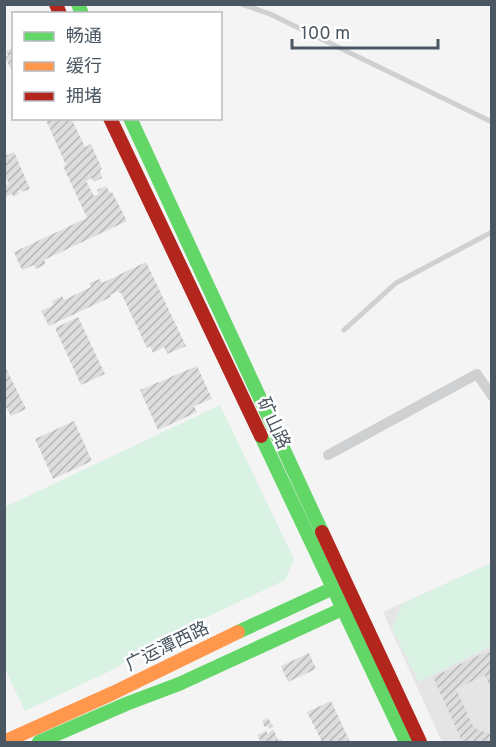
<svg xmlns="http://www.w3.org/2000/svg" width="496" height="747" viewBox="0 0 496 747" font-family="Overpass,'Noto Sans SC',sans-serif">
<defs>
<pattern id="building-hatch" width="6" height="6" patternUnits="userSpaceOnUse" patternTransform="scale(1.5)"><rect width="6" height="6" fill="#ddddde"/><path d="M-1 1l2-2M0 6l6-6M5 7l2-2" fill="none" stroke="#b5b6b7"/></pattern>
</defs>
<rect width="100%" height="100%" fill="#f4f4f4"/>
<!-- education -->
<path fill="#e6e5e6" d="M491,563V742H442L383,612Z"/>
<!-- grass -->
<g fill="#d9f2e3">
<path d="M220,405L294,559L285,580L161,639L112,670L25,711L5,669V507Z"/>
<path d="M491,563V646L419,682L392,628L402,604Z"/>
</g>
<!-- building -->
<g fill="url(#building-hatch)">
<path d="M14,47V75L5,57L8,56L6,51Z"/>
<path d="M45,118H71L85,147L91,144L102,169L100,170L102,178L94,182L92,178L86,181L94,196L99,194L97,190L106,186L110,193L112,192L127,221L44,260L46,264L36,269L34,265L22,270L14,252L87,218L63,166L66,165Z"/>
<path d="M14,152L30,189L22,192L21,190L18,191L19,194L13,197L12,194L4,197V186L9,184L4,174V156Z"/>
<path d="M146,262L186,346L167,354L164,347L153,353L150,346L147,348L121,293H119L118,291L110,295L111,297L49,326L41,311L53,305L52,301L62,296L64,300L91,287L89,283L100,279L102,283Z"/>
<path d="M78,317L105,374L81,385L55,328Z"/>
<path d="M4,364L26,409L11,416L4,403Z"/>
<path d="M197,366L212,399L194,406L197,412L158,430L140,390Z"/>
<path d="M74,421L92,461L53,479L35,439Z"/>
<path d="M492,649V690L485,675L456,689L474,728L492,735V742H465L462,741L433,677Z"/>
<path d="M309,653L316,669L288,682L281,666Z"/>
<path d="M331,701L350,742H322L307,712Z"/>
<path d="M268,718L273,726L269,729L268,726L265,727L262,721Z"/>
<path d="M273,729L278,740L281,739L283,742H261L257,735L266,731L268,734Z"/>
</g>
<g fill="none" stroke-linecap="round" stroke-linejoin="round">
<!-- lane -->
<g stroke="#ced0d2" stroke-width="5">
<path d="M241,4L270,14L492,122"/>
<path d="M344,330L396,283L492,232"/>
</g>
<!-- street -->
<path stroke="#ced0d2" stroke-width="10" d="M328,455L477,374L492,396"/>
<!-- fast -->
<g stroke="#63d668" stroke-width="14">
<path d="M78,4L82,14"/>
<path d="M130,118L322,532"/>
<path d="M261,436L406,742"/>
<path d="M238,632L340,585"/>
<path d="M39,742L126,704L179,684L351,605"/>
</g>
<!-- slow -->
<path stroke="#ff974d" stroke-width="14" d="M4,742L113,693L238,632"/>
<!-- jam -->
<g stroke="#b3261e" stroke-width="14">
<path d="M56,4L60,14"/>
<path d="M110,118L261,436"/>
<path d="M322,532L420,742"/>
</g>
</g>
<g text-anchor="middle" stroke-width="5" stroke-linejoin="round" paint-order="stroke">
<!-- street labels -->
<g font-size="18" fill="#4a5661" stroke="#fff">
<text transform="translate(274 423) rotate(65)" y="6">矿山路</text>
<text transform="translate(167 646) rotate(-26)" y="6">广运潭西路</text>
</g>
</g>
<!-- border -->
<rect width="496" height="747" fill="none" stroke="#4a5661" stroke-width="12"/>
<!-- legend -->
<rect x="12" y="12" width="210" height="108" fill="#ffffff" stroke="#b7bbc0" stroke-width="1.5"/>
<rect x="24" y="32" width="30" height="9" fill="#63d668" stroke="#b7bbc0" stroke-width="1.5"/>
<text x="66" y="42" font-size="18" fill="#4a5661">畅通</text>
<rect x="24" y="62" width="30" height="9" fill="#ff974d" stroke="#b7bbc0" stroke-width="1.5"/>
<text x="66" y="72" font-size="18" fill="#4a5661">缓行</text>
<rect x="24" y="92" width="30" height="9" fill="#b3261e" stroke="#b7bbc0" stroke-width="1.5"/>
<text x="66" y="102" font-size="18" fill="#4a5661">拥堵</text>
<!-- scale -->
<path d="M292 39v9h146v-9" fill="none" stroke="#4a5661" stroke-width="3"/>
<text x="301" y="39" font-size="18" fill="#4a5661" stroke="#ffffff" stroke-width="4.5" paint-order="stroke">100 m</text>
</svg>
